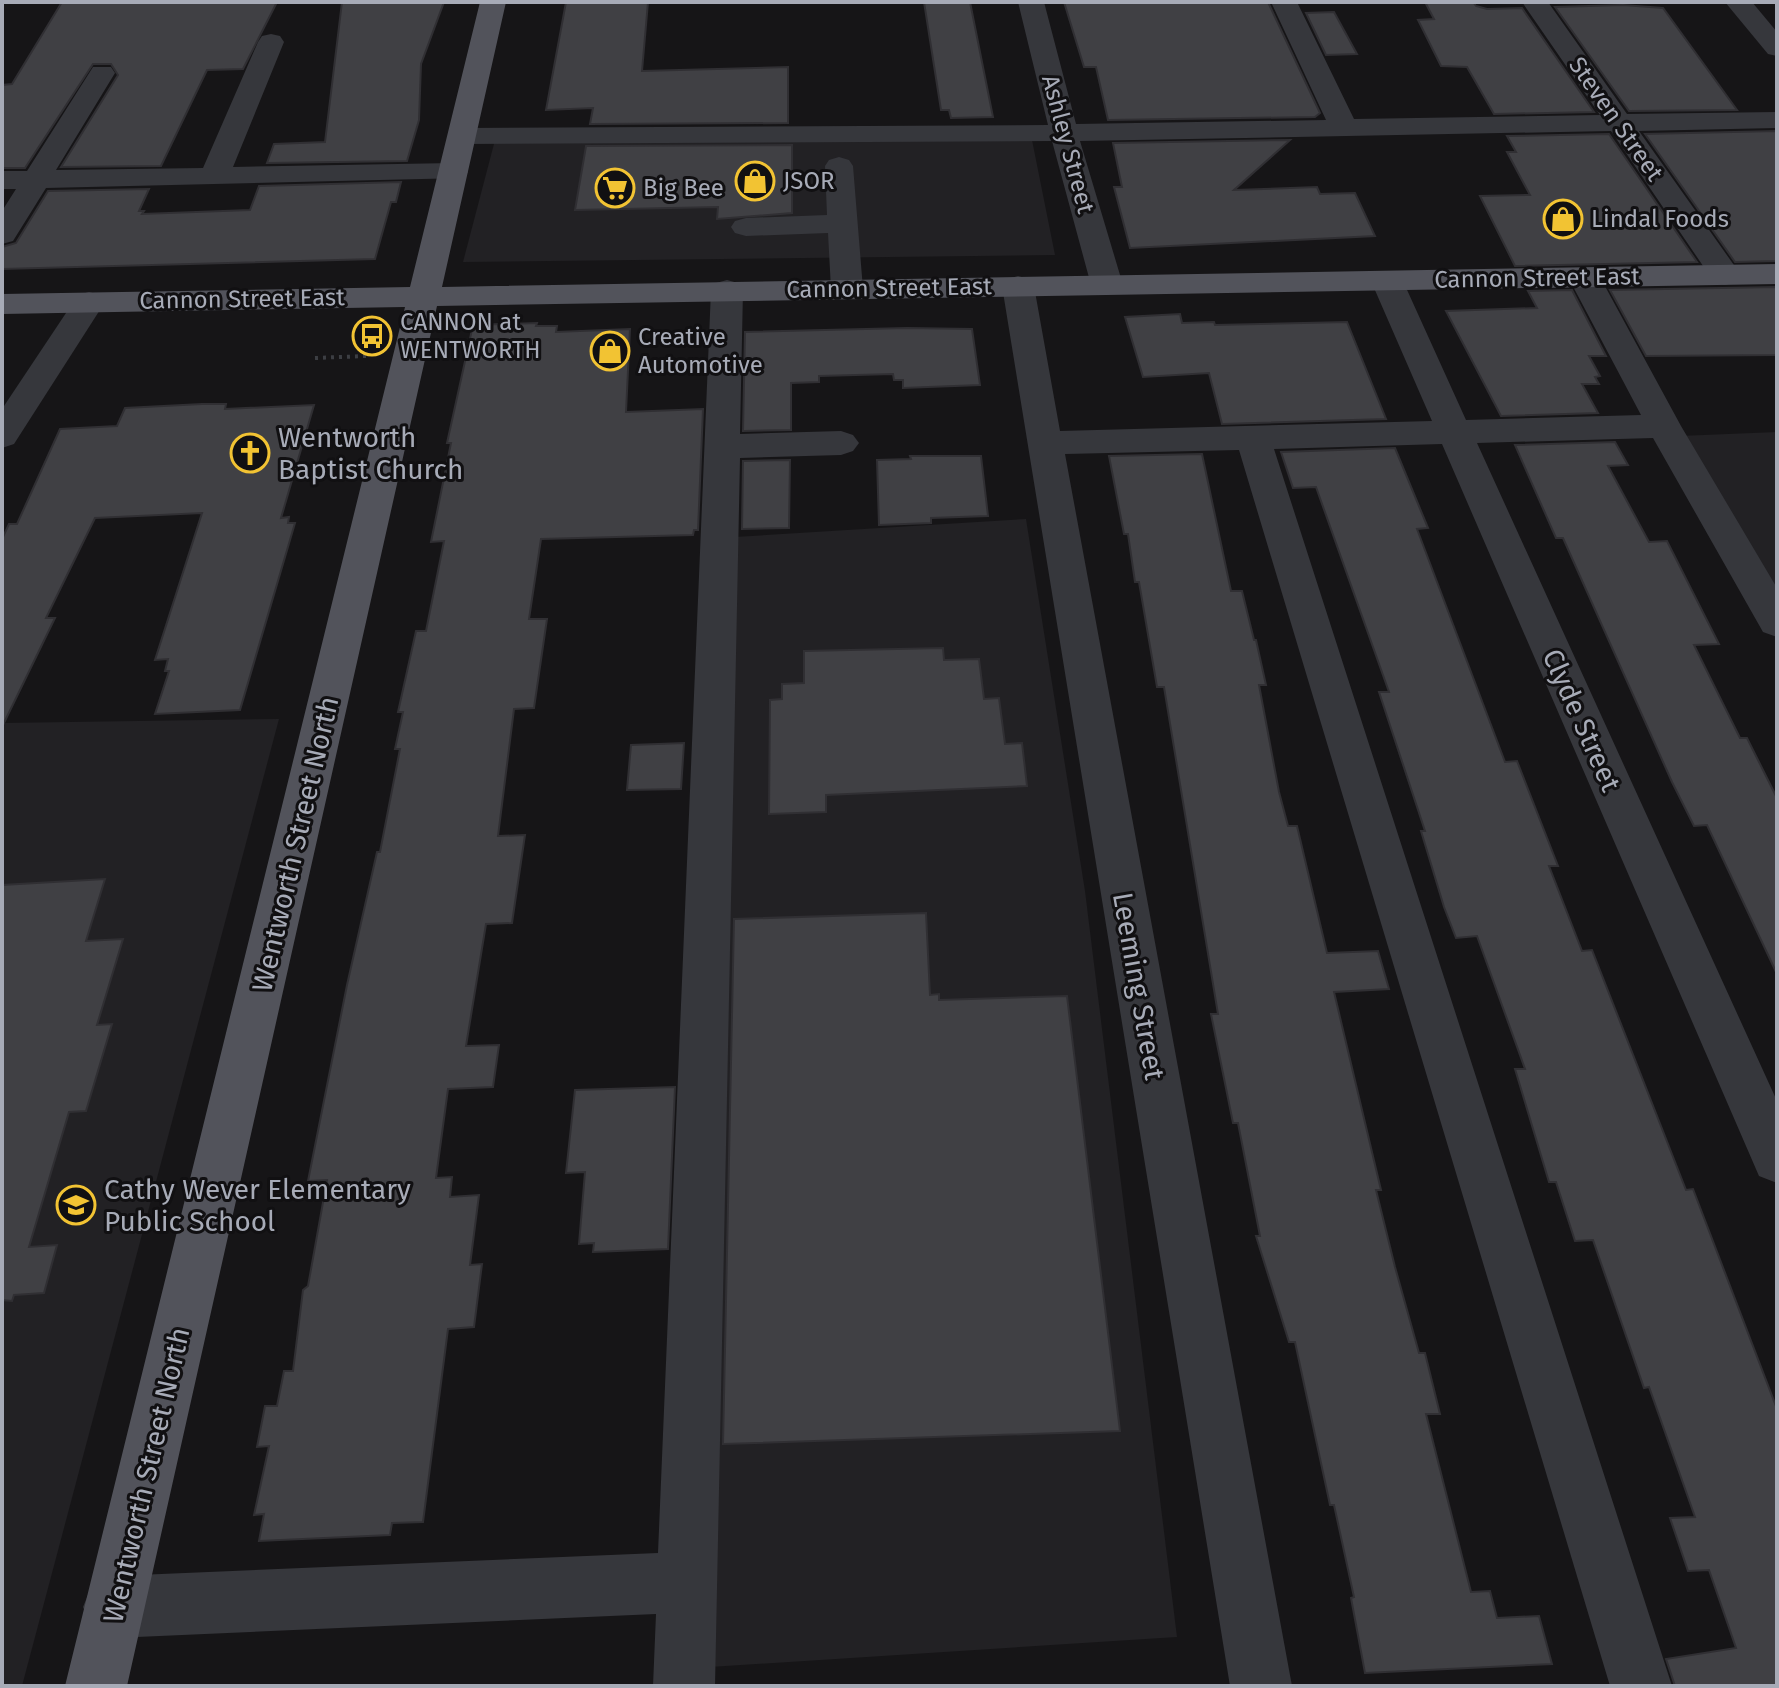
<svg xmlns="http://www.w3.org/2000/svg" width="1779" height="1688" viewBox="0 0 1779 1688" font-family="'Fira Sans',sans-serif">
<rect width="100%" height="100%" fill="#161517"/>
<!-- built -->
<g fill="#222124">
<path d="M1031,135L1055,255L463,262L495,140Z"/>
<path d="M1777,432V605L1679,436Z"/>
<path d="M1026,519L1085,891L1177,1637L710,1667L735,537Z"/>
<path d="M279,719L22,1686H2V723Z"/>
</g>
<!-- building -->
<g fill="#404044" stroke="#302f33" stroke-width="2">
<path d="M62,2H277L243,69L207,70L161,166L61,167L118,75L111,64H93L25,168H2V85L12,84Z"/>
<path d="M342,2H444L421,64L419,120L407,161L267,163L274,144L325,142Z"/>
<path d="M566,2H648L642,71L788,67V123L590,124L593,108L546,110Z"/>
<path d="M924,2H970L993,117L951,118L949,110H941Z"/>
<path d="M1064,2H1268L1320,113L1315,117L1108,120L1096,67H1084Z"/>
<path d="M1425,2H1473L1476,6L1487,9L1522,8L1594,112L1494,114L1467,67L1441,66L1418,20L1434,19Z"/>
<path d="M1623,5L1663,8L1737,110L1629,111L1555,7Z"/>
<path d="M1334,12L1357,54L1326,55L1306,13Z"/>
<path d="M1777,131V261L1735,262L1645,134Z"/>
<path d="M1609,134L1697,262L1515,266L1480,196L1530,195L1507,152H1516L1507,136Z"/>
<path d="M1290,140L1234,190L1317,187L1320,194L1355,193L1375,236L1130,248L1114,187H1122L1113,143Z"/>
<path d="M792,145V213L717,219L718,207L575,210L586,146Z"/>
<path d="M401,182L396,202H391L375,259L2,269V247L16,243L48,191L149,189L139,211H144L142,214L250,210L259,186Z"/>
<path d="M1777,287V355L1646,356L1610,290Z"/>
<path d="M1572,290L1606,356H1589L1600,376L1595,377L1599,384H1582L1598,413L1501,416L1446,311L1537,308L1528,291Z"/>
<path d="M1180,314L1182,323L1214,322L1215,325L1347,322L1386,419L1222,424L1209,373L1143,377L1125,317Z"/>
<path d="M537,323L536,326H557L556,332L630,329L626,412L703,409L698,530H694L693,535L541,539L529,619H547L534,708L514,709L498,836L525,835L512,923L486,924L466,1046L499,1045L493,1087L448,1089L436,1178L452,1177L450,1197L479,1195L470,1265L482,1264L474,1327L448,1329L423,1522L392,1523L390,1535L259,1541L264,1514L254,1515L269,1446L257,1447L265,1406H277L284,1371H293L303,1290L308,1286L327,1180L308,1181L347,985L377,852H380L400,749H395L403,712H398L416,631H426L444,541L431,542L451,443H447L473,325Z"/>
<path d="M907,328L972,329L980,385L903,388V380H894L893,374L819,376V382L791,383V430L743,431L745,332Z"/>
<path d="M202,404H226L225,409L314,405L281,518L289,517L288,523H295L240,710L155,714L169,671H165L168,659L155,660L202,513L95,518L46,618H55L2,727V539L9,524H17L60,429L117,426L125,408Z"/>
<path d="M1615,442L1628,465L1608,466L1649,542L1667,541L1719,644L1694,645L1740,738H1747L1777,798V974L1707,825L1694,826L1672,782L1563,538H1556L1515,445Z"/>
<path d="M1395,448L1428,528L1417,529L1505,762L1517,761L1558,866H1549L1582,951L1592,950L1686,1190L1693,1189L1777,1409V1686H1675L1666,1659L1736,1648L1709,1570L1688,1571L1670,1518L1695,1517L1649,1387L1644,1388L1593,1240L1575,1241L1556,1182H1549L1515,1069H1525L1477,936L1456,938L1444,907L1421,831H1425L1379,692H1389L1316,487L1293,488L1281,452Z"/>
<path d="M1202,454L1231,591H1242L1254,640H1256L1266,685H1259L1279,792L1288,826H1297L1327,953L1378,951L1389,989L1334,992L1381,1190H1376L1395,1267L1419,1353H1425L1440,1414H1426L1471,1592L1490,1591L1497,1618L1539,1616L1552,1664L1365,1673L1351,1598L1354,1597L1334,1505H1330L1295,1342H1289L1256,1236H1260L1238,1123H1233L1211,1014H1218L1164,687H1157L1139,582H1135L1128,534H1124L1109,456Z"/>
<path d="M910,456H981L988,516L931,518V523L879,525L877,460L911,459Z"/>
<path d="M790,460L789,528L742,529L743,461Z"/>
<path d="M943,648L944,660L979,659L984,699L999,698L1005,744L1022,743L1027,786L826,795V812L769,814L770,700L782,699V684L804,683V651Z"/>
<path d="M684,743L681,789L627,790L631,745Z"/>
<path d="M105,879L86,941L123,939L97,1025L112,1024L86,1111L69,1112L29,1247L57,1245L44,1293L14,1295L12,1301L2,1300V885Z"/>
<path d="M926,913L930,995L939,994V1000L1067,996L1120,1431L723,1444L734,919Z"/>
<path d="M675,1087L668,1249L593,1252L594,1243L579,1244L585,1172L566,1173L575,1090Z"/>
</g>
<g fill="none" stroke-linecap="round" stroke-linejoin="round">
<!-- path -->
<path stroke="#3c3e43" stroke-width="4" stroke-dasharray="3 5" stroke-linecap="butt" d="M315,358L366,356"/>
<!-- minor -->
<g fill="#36373c" fill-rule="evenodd">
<path d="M1018,2H1044L1076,124L1326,120L1271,2H1297L1354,119L1600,115L1522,2H1548L1627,114L1777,112V128L1639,131L1741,275L1736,282L1725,285L1714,282L1611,131L1080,141L1123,285L1118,292L1107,295L1096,292L1091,285L1052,141L462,144L452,142L448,136L452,130L462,128L1048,125Z"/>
<path d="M1725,2H1752L1777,32V56L1768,54Z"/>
<path d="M271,34L280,36L284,42L233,167L454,163L464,166L468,172L464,178L46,188L13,241L2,244V211L16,189H2V171H27L93,67H111L115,73L56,170L203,168L258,42L262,36Z"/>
<path d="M839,157L849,160L853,166L863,289L858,296L847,299L836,296L831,289L828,233L746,236L735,233L731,227L735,221L746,218L827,215L825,166L829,160Z"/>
<path d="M1584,267L1595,270L1600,277L1681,426L1777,588V637L1763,632L1653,438L1477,443L1777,1101V1183L1759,1176L1442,444L1274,449L1672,1686H1610L1239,450L1065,454L1292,1686H1230L1002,286L1007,279L1018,276L1029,279L1034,286L1060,431L1432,421L1371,281L1376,274L1387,271L1398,274L1403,281L1466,420L1641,415L1568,277L1573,270Z"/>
<path d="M727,280L738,283L743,290L740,434L841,431L853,435L859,443L853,451L841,455L740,458L715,1686H653L656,1614L114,1638L92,1629L83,1607L92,1585L114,1576L658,1553L711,290L716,283Z"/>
<path d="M89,292L100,295L105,302L14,444L2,448V409L78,295Z"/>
</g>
<!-- major -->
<path fill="#52535b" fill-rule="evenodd" d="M480,2H506L442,287L1777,264V284L437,306L127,1686H65L405,307L2,314V294L410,287Z"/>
</g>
<!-- icons -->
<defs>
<g id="shop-ring" transform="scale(2)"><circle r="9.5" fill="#111012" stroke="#f2c333" stroke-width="1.5"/><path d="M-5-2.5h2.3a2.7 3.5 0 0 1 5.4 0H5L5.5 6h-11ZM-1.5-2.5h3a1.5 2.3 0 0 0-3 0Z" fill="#f2c333"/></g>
<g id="supermarket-ring" transform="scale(2)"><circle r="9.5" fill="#111012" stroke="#f2c333" stroke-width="1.5"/><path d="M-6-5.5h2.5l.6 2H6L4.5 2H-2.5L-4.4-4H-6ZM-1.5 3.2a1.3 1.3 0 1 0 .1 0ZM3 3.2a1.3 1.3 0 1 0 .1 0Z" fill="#f2c333"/></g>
<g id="bus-ring" transform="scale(2)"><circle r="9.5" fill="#111012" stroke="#f2c333" stroke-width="1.5"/><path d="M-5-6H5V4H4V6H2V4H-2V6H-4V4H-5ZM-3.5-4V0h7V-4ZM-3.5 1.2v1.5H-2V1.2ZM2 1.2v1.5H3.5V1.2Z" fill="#f2c333"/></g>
<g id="church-ring" transform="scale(2)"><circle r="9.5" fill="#111012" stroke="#f2c333" stroke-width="1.5"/><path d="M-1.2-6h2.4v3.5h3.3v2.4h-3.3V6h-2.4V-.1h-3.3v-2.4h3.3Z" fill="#f2c333"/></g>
<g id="school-ring" transform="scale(2)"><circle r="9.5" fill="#111012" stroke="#f2c333" stroke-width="1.5"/><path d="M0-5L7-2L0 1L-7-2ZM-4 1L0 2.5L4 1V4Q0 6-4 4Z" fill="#f2c333"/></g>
</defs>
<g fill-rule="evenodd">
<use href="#shop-ring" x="755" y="181"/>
<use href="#supermarket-ring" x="615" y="188"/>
<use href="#shop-ring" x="1563" y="219"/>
<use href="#bus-ring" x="372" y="336"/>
<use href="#shop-ring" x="610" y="351"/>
<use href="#church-ring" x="250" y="453"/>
<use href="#school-ring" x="76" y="1205"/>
</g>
<g text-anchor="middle" stroke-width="6" stroke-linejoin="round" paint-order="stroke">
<!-- far-street labels -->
<g font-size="24" fill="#a7abb7" stroke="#111012">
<text transform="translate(1616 119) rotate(55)" y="8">Steven Street</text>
<text transform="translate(1068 144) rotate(75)" y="8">Ashley Street</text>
<text transform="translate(1537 278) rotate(-1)" y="8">Cannon Street East</text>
<text transform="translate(889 288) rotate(-1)" y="8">Cannon Street East</text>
<text transform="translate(242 299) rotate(-1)" y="8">Cannon Street East</text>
</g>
<!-- far-poi labels -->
<g font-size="24" fill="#a7abb7" stroke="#111012" text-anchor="start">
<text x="783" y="189">JSOR</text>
<text x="643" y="196">Big Bee</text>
<text x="1591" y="227">Lindal Foods</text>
<text x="400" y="330">CANNON at<tspan x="400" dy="28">WENTWORTH</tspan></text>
<text x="638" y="345">Creative<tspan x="638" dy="28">Automotive</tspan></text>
</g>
<!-- poi labels -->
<g font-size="28" fill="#a7abb7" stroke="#111012" text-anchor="start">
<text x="278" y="447">Wentworth<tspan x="278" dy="32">Baptist Church</tspan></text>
<text x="104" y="1199">Cathy Wever Elementary<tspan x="104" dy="32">Public School</tspan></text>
</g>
<!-- street labels -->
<g font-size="28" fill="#a7abb7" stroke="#111012">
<text transform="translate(1582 720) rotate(66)" y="10">Clyde Street</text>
<text transform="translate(295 844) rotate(-77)" y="10">Wentworth Street North</text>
<text transform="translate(1139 986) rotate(80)" y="10">Leeming Street</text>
<text transform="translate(146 1475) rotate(-77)" y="10">Wentworth Street North</text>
</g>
</g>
<!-- border -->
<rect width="1779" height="1688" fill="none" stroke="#a7abb7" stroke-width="8"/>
</svg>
